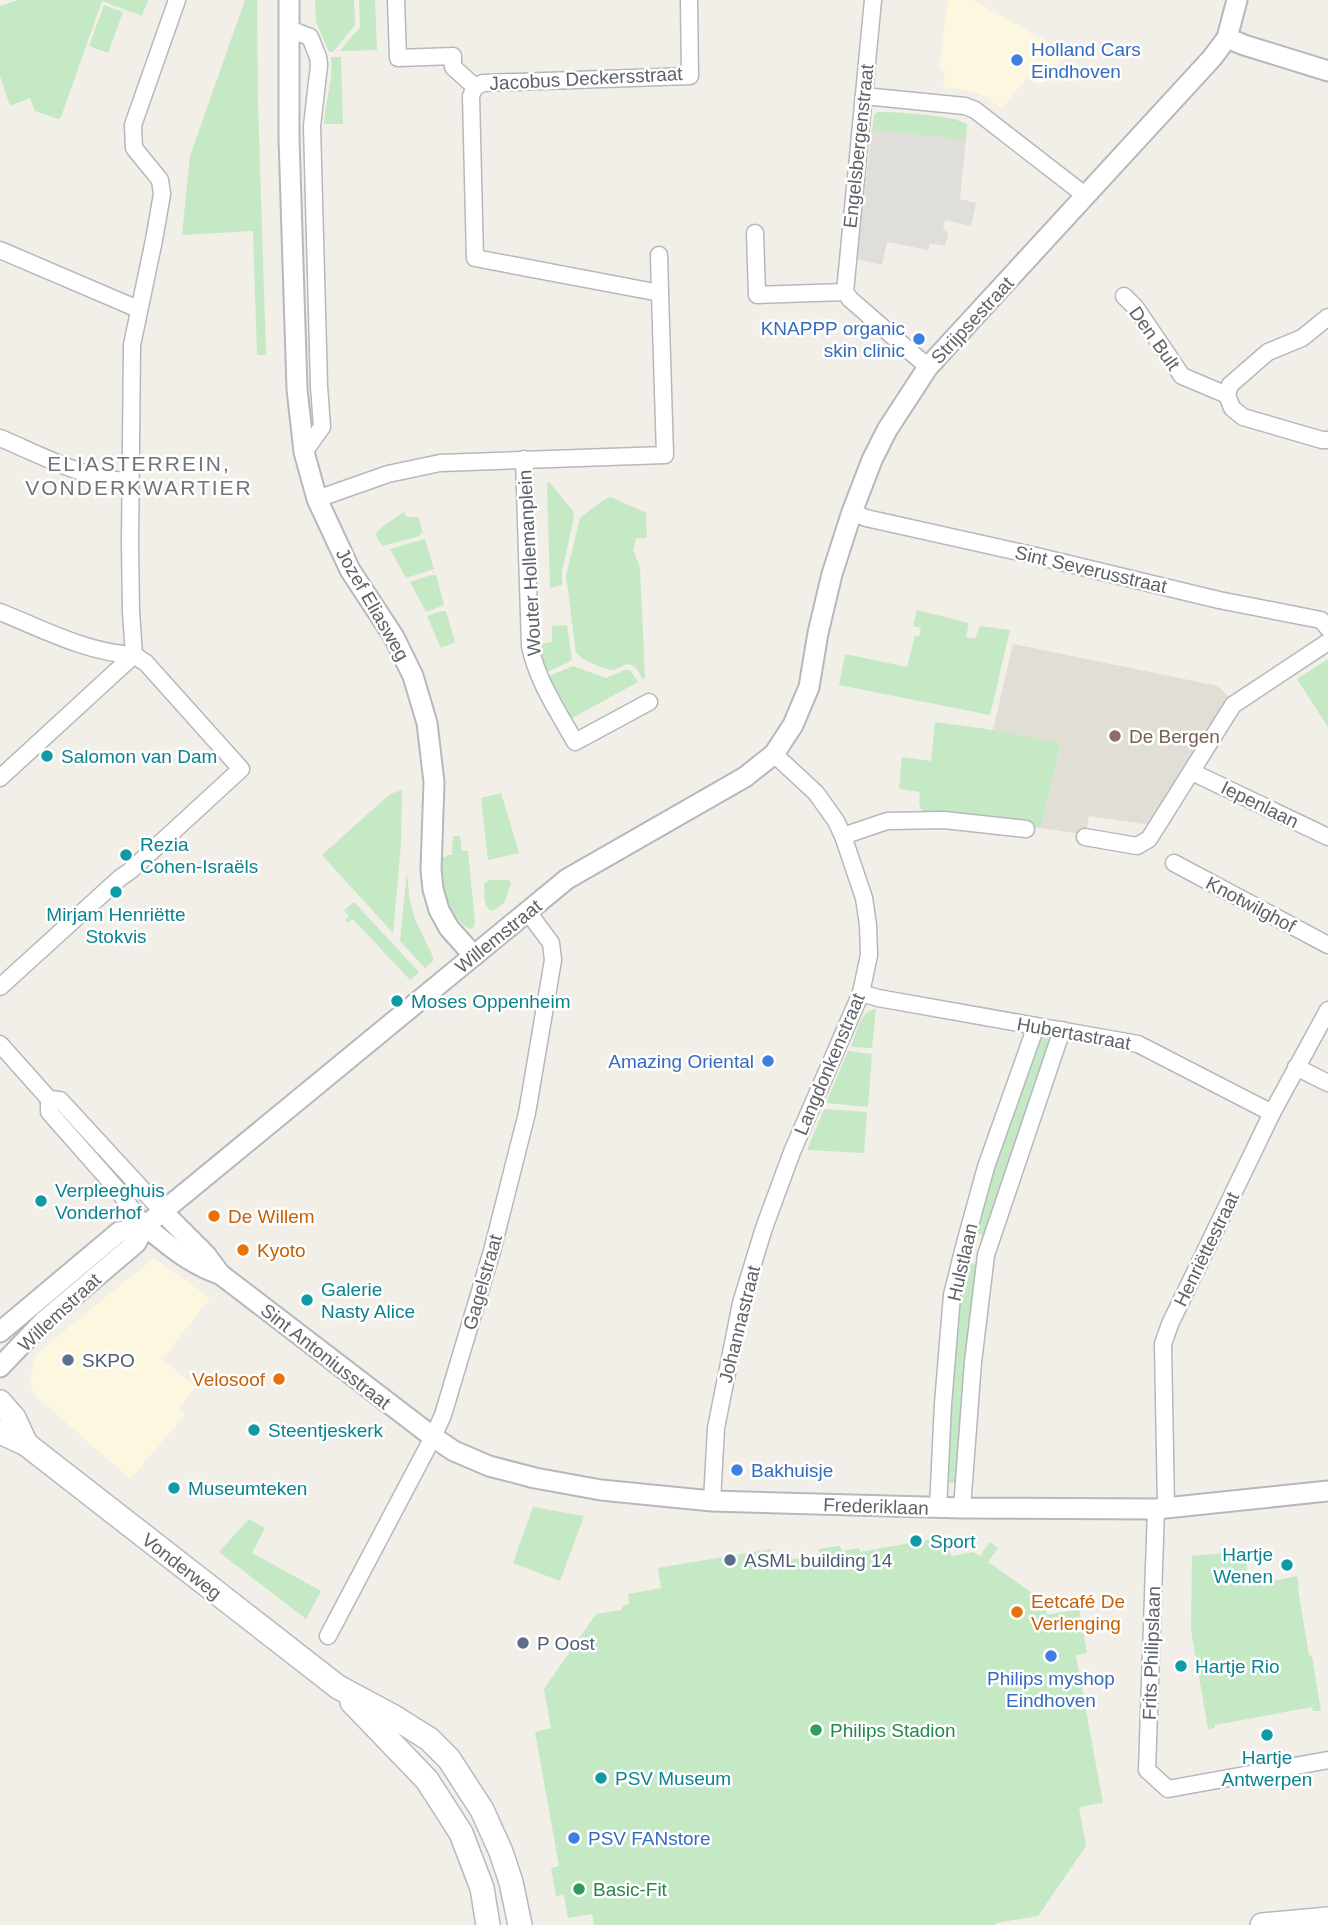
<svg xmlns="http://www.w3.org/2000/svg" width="1328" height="1925" viewBox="0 0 1328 1925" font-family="Helvetica,sans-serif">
<rect width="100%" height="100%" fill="#f1efe8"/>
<!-- commercial -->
<g fill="#fef7e0">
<path d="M948,0H972L1067,52L1041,86L1027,77L1002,109L988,98L972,91L943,87L945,71L939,70Z"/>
<path d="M154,1258L210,1298L162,1360L196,1386L178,1409L185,1415L130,1479L36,1396L32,1388L30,1379L36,1356L42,1349Z"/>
</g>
<!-- industrial -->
<path fill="#e0deda" d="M872,130L966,140L960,199L976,203L971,226L945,220L943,229L948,233L945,246L930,243L928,250L887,242L882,265L856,259Z"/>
<!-- education -->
<path fill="#e1ded6" d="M1013,644L1218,686L1232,700L1220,710L1150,825L1089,816L1086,835L1041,828L1061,744L993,730Z"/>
<!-- green -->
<g fill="#c5e8c5">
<path d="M18,0H148L142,16L102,1L61,117L58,119L35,111L30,98L10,106L0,76V6Z"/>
<path d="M245,0H257L258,103L266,355H257L253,231L182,235L190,156Z"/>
<path d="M315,0H354L355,25L333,52H329L316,22Z"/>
<path d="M359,0H375L377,50L340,51L360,27Z"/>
<path d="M104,5L123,12L108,53L89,46Z"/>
<path d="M331,57H341L343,124H324C325,103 334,77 331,57Z"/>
<path d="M877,112C897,112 952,115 967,124L966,140L872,130L874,115Z"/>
<path d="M547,482L551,484L573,511L574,517L562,571V585L550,588Z"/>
<path d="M611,497L646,513L647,538H636L633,550L640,568L645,678L643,680C640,675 638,668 633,666C625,661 619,670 611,670C603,669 580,659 576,652L566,576L580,518L605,499Z"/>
<path d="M404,512L406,517H418L423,533L419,534L420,536L382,546L375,534L382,527Z"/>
<path d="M425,539L434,569L406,578L390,549Z"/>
<path d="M431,575H436L444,605L426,612L410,582Z"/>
<path d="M917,610L969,623L966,637L975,639L980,626L1010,630L990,715L839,685L845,654L907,667L915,636L919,637L921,628L913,626Z"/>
<path d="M442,611H446L455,642L441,648L427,616Z"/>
<path d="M567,625L572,659L569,662L547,672L541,663L538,644L552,642V626Z"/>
<path d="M1328,659V727L1297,679Z"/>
<path d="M573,666L606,678L625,670H630L638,682L572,718L549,676Z"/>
<path d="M935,722L993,730L1061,743L1041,828L926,814C918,808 919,802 920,792L899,789L902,757L931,761Z"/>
<path d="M402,790L401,844L393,933L322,855L390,794Z"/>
<path d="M501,793L519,853L488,860L481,798Z"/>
<path d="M453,836H460L462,851H468L475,922L474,927L470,929C445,917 440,881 439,857H446L447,855H452Z"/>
<path d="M407,872L409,896L414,917L433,957V961L425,968L400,941Z"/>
<path d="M489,880H509L511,883L505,902L493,911C482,908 485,894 484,884Z"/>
<path d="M354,902L419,972L410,980L353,919L348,923L345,920L349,916L344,910Z"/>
<path d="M876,1009L872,1048L851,1047C857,1033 859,1011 876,1009Z"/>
<path d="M1045,1037L1050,1040L1051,1046L989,1231L982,1235L978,1234L974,1229L989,1176L1040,1038Z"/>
<path d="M848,1051L872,1054L868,1107L826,1103Z"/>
<path d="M824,1109L867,1112L864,1153L807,1150Z"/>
<path d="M971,1263L978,1266L958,1483H944L959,1300L966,1266Z"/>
<path d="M533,1507L584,1516L560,1581L513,1563Z"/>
<path d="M249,1519L265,1528L252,1553L321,1591L306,1619L219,1552Z"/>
<path d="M938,1538L939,1548L944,1547L949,1550L951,1556L973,1552L980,1556L990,1542L998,1548L988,1562L1044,1601L1047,1615L1079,1609L1087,1653L1076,1655L1103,1803L1079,1807L1086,1846L1038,1916L996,1923L995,1925H594L592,1914L568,1918L564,1895L556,1896L551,1868L559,1866L535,1732L551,1728L544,1689L596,1614L621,1610L624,1605L629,1604L628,1594L661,1588L658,1568L771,1549L775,1562L820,1555L819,1549L839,1546L843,1551L859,1548L860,1552Z"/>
<path d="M1245,1551L1249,1586L1297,1576L1299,1588L1298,1589L1309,1655L1312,1656L1321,1711H1313L1312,1707L1215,1725V1728L1208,1729L1191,1630L1192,1556Z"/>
</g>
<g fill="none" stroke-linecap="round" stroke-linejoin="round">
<!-- minor casing -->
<g stroke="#b5b8bc" stroke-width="19">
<g id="minor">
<path d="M396,0L398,58L453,56V67L475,87"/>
<path d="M873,0L845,292L850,299L928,367"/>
<path d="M289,29L310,37L318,57L319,65L312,126L319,386L322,427L304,452"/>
<path d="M864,96L965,106L975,110L1086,196"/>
<path d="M755,233L757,295L845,292"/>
<path d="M0,250L138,309"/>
<path d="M659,255L660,293"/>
<path d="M1124,296L1136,308L1182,376L1227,395L1230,385L1268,352L1302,338L1328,317"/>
<path d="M1227,395L1232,408L1243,417L1322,440H1328"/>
<path d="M0,438C41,455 85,480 130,481"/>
<path d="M524,459L530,646C537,681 558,711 575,742L649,702"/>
<path d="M317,499L388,474L440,463L665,455L660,293L475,258L471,96L475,87L483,83L690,76L689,0"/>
<path d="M852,512L866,518L1032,555L1219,600L1321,620L1328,628"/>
<path d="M0,612C43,629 87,653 134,655"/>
<path d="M134,655L131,612L130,543L132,345L154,240L162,194L160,180L134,148L133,125L177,0"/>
<path d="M1192,772L1328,837"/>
<path d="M0,778L134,655"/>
<path d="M843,836L887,821L944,820L1026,829"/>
<path d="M1085,837L1137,846L1149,839L1233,705L1328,642"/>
<path d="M1174,863L1328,945"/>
<path d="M0,987L120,878L130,871L241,769L146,663L134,655"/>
<path d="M861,993L878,998L1138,1044L1272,1113"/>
<path d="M0,1044L49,1099L60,1100L163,1212"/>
<path d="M1296,1067L1328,1083"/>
<path d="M49,1099V1112L116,1188L145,1226"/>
<path d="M712,1501L716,1428L741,1303L764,1228L792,1152L861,993L869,955L868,925L864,898L843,836L836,821L816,793L774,754"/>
<path d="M938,1508L943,1404L952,1295L965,1243L986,1167L1036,1026"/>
<path d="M962,1508L973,1362L986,1255L1062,1030"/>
<path d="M1166,1508L1163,1344L1170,1324L1272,1113L1328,1010"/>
<path d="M1156,1509L1147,1770L1168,1789L1328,1760"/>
<path d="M328,1636L433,1437L443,1415L492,1251L527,1113L553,960L551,943L528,912"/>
</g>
</g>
<!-- tertiary casing -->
<g stroke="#b5b8bc" stroke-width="23">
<g id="tertiary">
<path d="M289,0V138L297,389L304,452L317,499L350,570L394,637L413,676L427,723L434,782L431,870L433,889L439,910L449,928L474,956"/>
<path d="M1227,38L1244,45L1328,71"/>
<path d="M163,1212L206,1255L220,1274L433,1437L454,1451L489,1466L535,1478L601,1490L712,1501L962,1508L1156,1509L1328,1491"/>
<path d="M145,1226C168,1245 190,1264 219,1274"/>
<path d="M0,1332L119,1232L145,1226"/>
<path d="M0,1367L44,1321L136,1243L145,1226L567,879L745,777L774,754L793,725L809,687L818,633L832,574L852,512L872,460L887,430L928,367L1212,58L1227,38L1237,0"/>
</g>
</g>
<!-- secondary casing -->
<g stroke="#b6babf" stroke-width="26">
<g id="secondary">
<path d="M0,1402L14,1418L26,1444"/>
<path d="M0,1432L26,1444L338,1687L394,1717L429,1739L449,1759L482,1810L501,1852L511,1882L520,1925"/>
<path d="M352,1702L427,1780L461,1833L482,1888L488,1925"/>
<path d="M1262,1925L1328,1919"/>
</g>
</g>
<!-- minor -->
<use href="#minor" stroke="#fff" stroke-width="16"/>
<!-- tertiary -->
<use href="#tertiary" stroke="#fff" stroke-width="19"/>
<!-- secondary -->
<use href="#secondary" stroke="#fff" stroke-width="23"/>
</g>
<!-- markers -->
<g fill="#3f7fe0" stroke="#fff" stroke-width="2.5">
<circle cx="1017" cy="60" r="7"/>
<circle cx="919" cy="339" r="7"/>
<circle cx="768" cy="1061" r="7"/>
<circle cx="737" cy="1470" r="7"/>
<circle cx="1051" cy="1656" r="7"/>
<circle cx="574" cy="1838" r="7"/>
</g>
<circle fill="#8d6e63" stroke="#fff" stroke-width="2.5" cx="1115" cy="736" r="7"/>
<g fill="#0f9aa8" stroke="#fff" stroke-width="2.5">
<circle cx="47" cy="756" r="7"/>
<circle cx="126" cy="855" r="7"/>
<circle cx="116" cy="892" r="7"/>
<circle cx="397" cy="1001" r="7"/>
<circle cx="41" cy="1201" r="7"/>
<circle cx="307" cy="1300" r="7"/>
<circle cx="254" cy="1430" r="7"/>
<circle cx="174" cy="1488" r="7"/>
<circle cx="916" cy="1541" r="7"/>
<circle cx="1287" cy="1565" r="7"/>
<circle cx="1181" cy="1666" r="7"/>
<circle cx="1267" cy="1735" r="7"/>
<circle cx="601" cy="1778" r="7"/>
</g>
<g fill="#e8710a" stroke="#fff" stroke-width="2.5">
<circle cx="214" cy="1216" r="7"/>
<circle cx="243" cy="1250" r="7"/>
<circle cx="279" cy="1379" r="7"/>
<circle cx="1017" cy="1612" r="7"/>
</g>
<g fill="#5c6f8a" stroke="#fff" stroke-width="2.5">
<circle cx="68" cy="1360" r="7"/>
<circle cx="730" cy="1560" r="7"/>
<circle cx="523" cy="1643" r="7"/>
</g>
<g fill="#2e9e5b" stroke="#fff" stroke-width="2.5">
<circle cx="816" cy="1730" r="7"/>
<circle cx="579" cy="1889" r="7"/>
</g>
<g text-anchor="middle" stroke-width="5" stroke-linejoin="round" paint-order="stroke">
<!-- shop labels -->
<g font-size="19" fill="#366cbe" stroke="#fff" text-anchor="start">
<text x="1031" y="56">Holland Cars<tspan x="1031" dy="22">Eindhoven</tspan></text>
<text x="905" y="335" text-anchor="end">KNAPPP organic<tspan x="905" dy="22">skin clinic</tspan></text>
<text x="754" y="1068" text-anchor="end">Amazing Oriental</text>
<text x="751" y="1477">Bakhuisje</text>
<text x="1051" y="1685" text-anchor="middle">Philips myshop<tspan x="1051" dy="22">Eindhoven</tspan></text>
<text x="588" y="1845">PSV FANstore</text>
</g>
<!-- street labels -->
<g font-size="19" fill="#5f6368" stroke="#fff">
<text transform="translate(586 78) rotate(-3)" y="7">Jacobus Deckersstraat</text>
<text transform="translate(858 146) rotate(-84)" y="7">Engelsbergenstraat</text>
<text transform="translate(972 320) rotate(-47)" y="7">Strijpsestraat</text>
<text transform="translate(1155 338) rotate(55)" y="7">Den Bult</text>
<text transform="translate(529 563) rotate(-93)" y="7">Wouter Hollemanplein</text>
<text transform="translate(1091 569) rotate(13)" y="7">Sint Severusstraat</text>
<text transform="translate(373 604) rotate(60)" y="7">Jozef Eliasweg</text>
<text transform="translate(1260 804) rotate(26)" y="7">Iepenlaan</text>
<text transform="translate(1251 904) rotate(28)" y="7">Knotwilghof</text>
<text transform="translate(498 936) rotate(-39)" y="7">Willemstraat</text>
<text transform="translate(1074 1033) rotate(10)" y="7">Hubertastraat</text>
<text transform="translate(829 1064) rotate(-67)" y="7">Langdonkenstraat</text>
<text transform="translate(1206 1249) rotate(-64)" y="7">Henriëttestraat</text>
<text transform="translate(962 1262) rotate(-77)" y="7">Hulstlaan</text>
<text transform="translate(482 1282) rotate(-74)" y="7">Gagelstraat</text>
<text transform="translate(59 1312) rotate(-43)" y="7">Willemstraat</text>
<text transform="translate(739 1324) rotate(-76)" y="7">Johannastraat</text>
<text transform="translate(326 1356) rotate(38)" y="7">Sint Antoniusstraat</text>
<text transform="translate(876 1506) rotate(2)" y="7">Frederiklaan</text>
<text transform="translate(182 1566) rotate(38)" y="7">Vonderweg</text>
<text transform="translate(1151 1653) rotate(-88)" y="7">Frits Philipslaan</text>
</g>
<!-- education labels -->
<g font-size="19" fill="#785e54" stroke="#fff" text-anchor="start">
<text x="1129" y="743">De Bergen</text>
</g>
<!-- culture labels -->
<g font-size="19" fill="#0d838f" stroke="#fff" text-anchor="start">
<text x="61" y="763">Salomon van Dam</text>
<text x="140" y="851">Rezia<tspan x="140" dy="22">Cohen-Israëls</tspan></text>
<text x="116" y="921" text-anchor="middle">Mirjam Henriëtte<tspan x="116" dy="22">Stokvis</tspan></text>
<text x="411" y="1008">Moses Oppenheim</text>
<text x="55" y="1197">Verpleeghuis<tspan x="55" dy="22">Vonderhof</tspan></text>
<text x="321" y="1296">Galerie<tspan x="321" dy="22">Nasty Alice</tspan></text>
<text x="268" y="1437">Steentjeskerk</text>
<text x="188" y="1495">Museumteken</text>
<text x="930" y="1548">Sport</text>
<text x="1273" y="1561" text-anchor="end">Hartje<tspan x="1273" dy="22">Wenen</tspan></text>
<text x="1195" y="1673">Hartje Rio</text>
<text x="1267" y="1764" text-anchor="middle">Hartje<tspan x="1267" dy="22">Antwerpen</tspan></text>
<text x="615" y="1785">PSV Museum</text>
</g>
<!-- food labels -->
<g font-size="19" fill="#c56008" stroke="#fff" text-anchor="start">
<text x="228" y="1223">De Willem</text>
<text x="257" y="1257">Kyoto</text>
<text x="265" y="1386" text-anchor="end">Velosoof</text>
<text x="1031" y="1608">Eetcafé De<tspan x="1031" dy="22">Verlenging</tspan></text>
</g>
<!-- service labels -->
<g font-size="19" fill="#4e5e75" stroke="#fff" text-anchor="start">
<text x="82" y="1367">SKPO</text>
<text x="744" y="1567">ASML building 14</text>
<text x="537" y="1650">P Oost</text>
</g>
<!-- leisure labels -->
<g font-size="19" fill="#27864d" stroke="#fff" text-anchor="start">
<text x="830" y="1737">Philips Stadion</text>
<text x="593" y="1896">Basic-Fit</text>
</g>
<!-- neighbourhood labels -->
<g font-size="21" letter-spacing="2" fill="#70757a" stroke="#fff">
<text x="139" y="471">ELIASTERREIN,<tspan x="139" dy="24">VONDERKWARTIER</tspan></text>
</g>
</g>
</svg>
